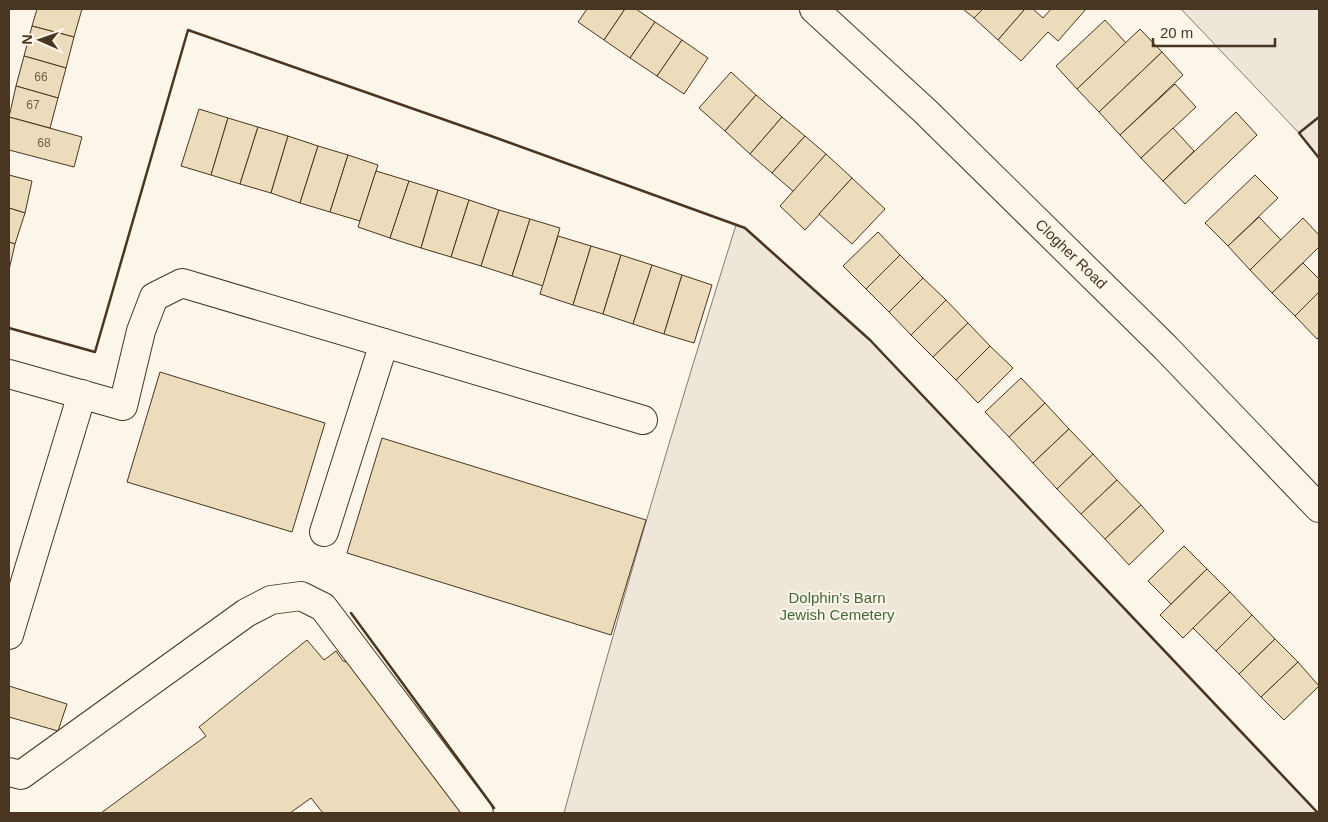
<svg xmlns="http://www.w3.org/2000/svg" width="1328" height="822" viewBox="0 0 1328 822" font-family="Helvetica,sans-serif">
<rect width="100%" height="100%" fill="#fbf6e9"/>
<!-- green -->
<g fill="#ede6d9" stroke="#887966">
<path d="M1181,9H1319V158L1299,133Z"/>
<path d="M736,225L745,228L870,340L1317,813H564C617,616 675,420 736,225Z"/>
</g>
<!-- building -->
<g fill="#ecdcbc" stroke="#4a3520">
<path d="M37,9H82L74,37L32,26Z"/>
<path d="M587,9H625L604,40L578,22Z"/>
<path d="M625,9H636L655,22L630,58L604,40Z"/>
<path d="M963,9H983L974,18Z"/>
<path d="M983,9H1025L998,40L974,18Z"/>
<path d="M1025,9H1033L1043,18L1051,9H1086L1058,41L1048,32L1021,61L998,40Z"/>
<path d="M1105,20L1126,43L1077,89L1056,66Z"/>
<path d="M655,22L682,40L657,76L630,58Z"/>
<path d="M32,26L74,37L66,68L24,56Z"/>
<path d="M1140,29L1162,52L1099,112L1077,89Z"/>
<path d="M682,40L708,58L684,94L657,76Z"/>
<path d="M1162,52L1183,75L1120,135L1099,112Z"/>
<path d="M24,56L66,68L58,98L16,86Z"/>
<path d="M731,72L756,95L725,131L699,108Z"/>
<path d="M1175,84L1196,107L1141,158L1120,135Z"/>
<path d="M16,86L58,98L50,128L9,117Z"/>
<path d="M756,95L782,117L750,154L725,131Z"/>
<path d="M199,109L228,118L211,175L181,166Z"/>
<path d="M1236,112L1257,135L1185,204L1163,181Z"/>
<path d="M9,117L82,137L74,167L9,150Z"/>
<path d="M782,117L805,136L772,173L750,154Z"/>
<path d="M228,118L258,127L240,184L211,175Z"/>
<path d="M258,127L288,136L271,193L240,184Z"/>
<path d="M1173,128L1194,151L1163,181L1141,158Z"/>
<path d="M288,136L318,146L300,203L271,193Z"/>
<path d="M805,136L826,154L794,192L772,173Z"/>
<path d="M318,146L348,155L330,212L300,203Z"/>
<path d="M826,154L852,178L805,230L780,206Z"/>
<path d="M348,155L378,165L360,221L330,212Z"/>
<path d="M376,171L409,181L390,238L358,227Z"/>
<path d="M9,175L32,181L25,213L9,208Z"/>
<path d="M1255,175L1278,198L1228,246L1205,223Z"/>
<path d="M852,178L885,209L852,244L819,214Z"/>
<path d="M409,181L438,190L421,248L390,238Z"/>
<path d="M438,190L469,200L451,257L421,248Z"/>
<path d="M469,200L499,210L481,266L451,257Z"/>
<path d="M9,208L25,213L15,244L9,242Z"/>
<path d="M499,210L530,219L512,276L481,266Z"/>
<path d="M1259,217L1281,240L1250,270L1228,246Z"/>
<path d="M1303,218L1319,235V247L1272,293L1250,270Z"/>
<path d="M530,219L560,228L543,286L512,276Z"/>
<path d="M878,232L900,255L866,289L843,266Z"/>
<path d="M558,236L591,246L573,305L540,294Z"/>
<path d="M9,242L15,244L9,270Z"/>
<path d="M591,246L621,255L603,314L573,305Z"/>
<path d="M621,255L652,265L633,324L603,314Z"/>
<path d="M900,255L923,278L889,312L866,289Z"/>
<path d="M1303,263L1319,279V292L1295,316L1272,293Z"/>
<path d="M652,265L682,275L664,334L633,324Z"/>
<path d="M682,275L712,285L694,343L664,334Z"/>
<path d="M923,278L946,300L911,335L889,312Z"/>
<path d="M1319,292V337L1317,339L1295,316Z"/>
<path d="M946,300L968,323L933,357L911,335Z"/>
<path d="M968,323L990,346L956,380L933,357Z"/>
<path d="M990,346L1013,368L978,403L956,380Z"/>
<path d="M160,372L325,423L292,532L127,482Z"/>
<path d="M1021,378L1045,403L1009,437L985,412Z"/>
<path d="M1045,403L1069,429L1033,463L1009,437Z"/>
<path d="M1069,429L1093,454L1057,489L1033,463Z"/>
<path d="M382,438L646,520L611,635L347,553Z"/>
<path d="M1093,454L1117,480L1081,514L1057,489Z"/>
<path d="M1117,480L1141,505L1105,539L1081,514Z"/>
<path d="M1141,505L1164,531L1129,565L1105,539Z"/>
<path d="M1184,546L1207,569L1171,604L1148,581Z"/>
<path d="M1207,569L1230,592L1183,638L1160,615Z"/>
<path d="M1230,592L1252,615L1216,651L1193,628Z"/>
<path d="M1252,615L1275,639L1239,674L1216,651Z"/>
<path d="M1275,639L1298,662L1261,697L1239,674Z"/>
<path d="M307,640L324,660L336,651L343,661L355,664L463,813H323L311,798L290,813H101L206,736L199,727Z"/>
<path d="M1298,662L1319,686L1284,720L1261,697Z"/>
<path d="M9,686L67,704L58,731L9,717Z"/>
</g>
<g fill="none" stroke-linecap="round" stroke-linejoin="round">
<!-- minor casing -->
<g stroke="#4a3520" stroke-width="30">
<g id="minor">
<path d="M814,9L925,111L1165,347L1319,508"/>
<path d="M9,374L123,406L141,331L154,297L182,283L643,420"/>
<path d="M324,532L384,343"/>
<path d="M9,635L82,394"/>
<path d="M9,772L21,775L246,613L271,600L301,596L323,607L479,813"/>
</g>
</g>
<!-- minor -->
<use href="#minor" stroke="#fbf6e9" stroke-width="28"/>
<!-- wall -->
<g stroke="#4a3520" stroke-width="2.5">
<path d="M1319,117L1299,133L1319,158"/>
<path d="M9,328L95,352L188,30L491,136L745,228L870,340L1318,813"/>
<path d="M351,613L494,808"/>
</g>
</g>
<g text-anchor="middle" stroke-width="4" stroke-linejoin="round" paint-order="stroke">
<!-- number labels -->
<g font-size="12" fill="#725f47">
<text x="41" y="81">66</text>
<text x="33" y="109">67</text>
<text x="44" y="147">68</text>
</g>
<!-- street labels -->
<g font-size="15" fill="#4a3520" stroke="#fbf6e9">
<text transform="translate(1071 254) rotate(44)" y="5">Clogher Road</text>
</g>
<!-- park labels -->
<g font-size="15" fill="#436837" stroke="#fbf6e9">
<text x="837" y="603">Dolphin's Barn<tspan x="837" dy="17">Jewish Cemetery</tspan></text>
</g>
</g>
<!-- border -->
<rect width="1328" height="822" fill="none" stroke="#4a3520" stroke-width="20"/>
<!-- north arrow -->
<g transform="translate(40 40) rotate(272)" stroke="#fbf6e9" stroke-width="4" paint-order="stroke">
<path d="M0-4L9 19L0 12L-9 19Z" fill="#4a3520"/>
<text y="-8" font-size="14" font-weight="bold" text-anchor="middle" fill="#4a3520">N</text>
</g>
<!-- scale -->
<path d="M1153 38v8h122v-8" fill="none" stroke="#4a3520" stroke-width="2.5"/>
<text x="1160" y="38" font-size="15" fill="#4a3520" stroke="#fbf6e9" stroke-width="4" paint-order="stroke">20 m</text>
</svg>
